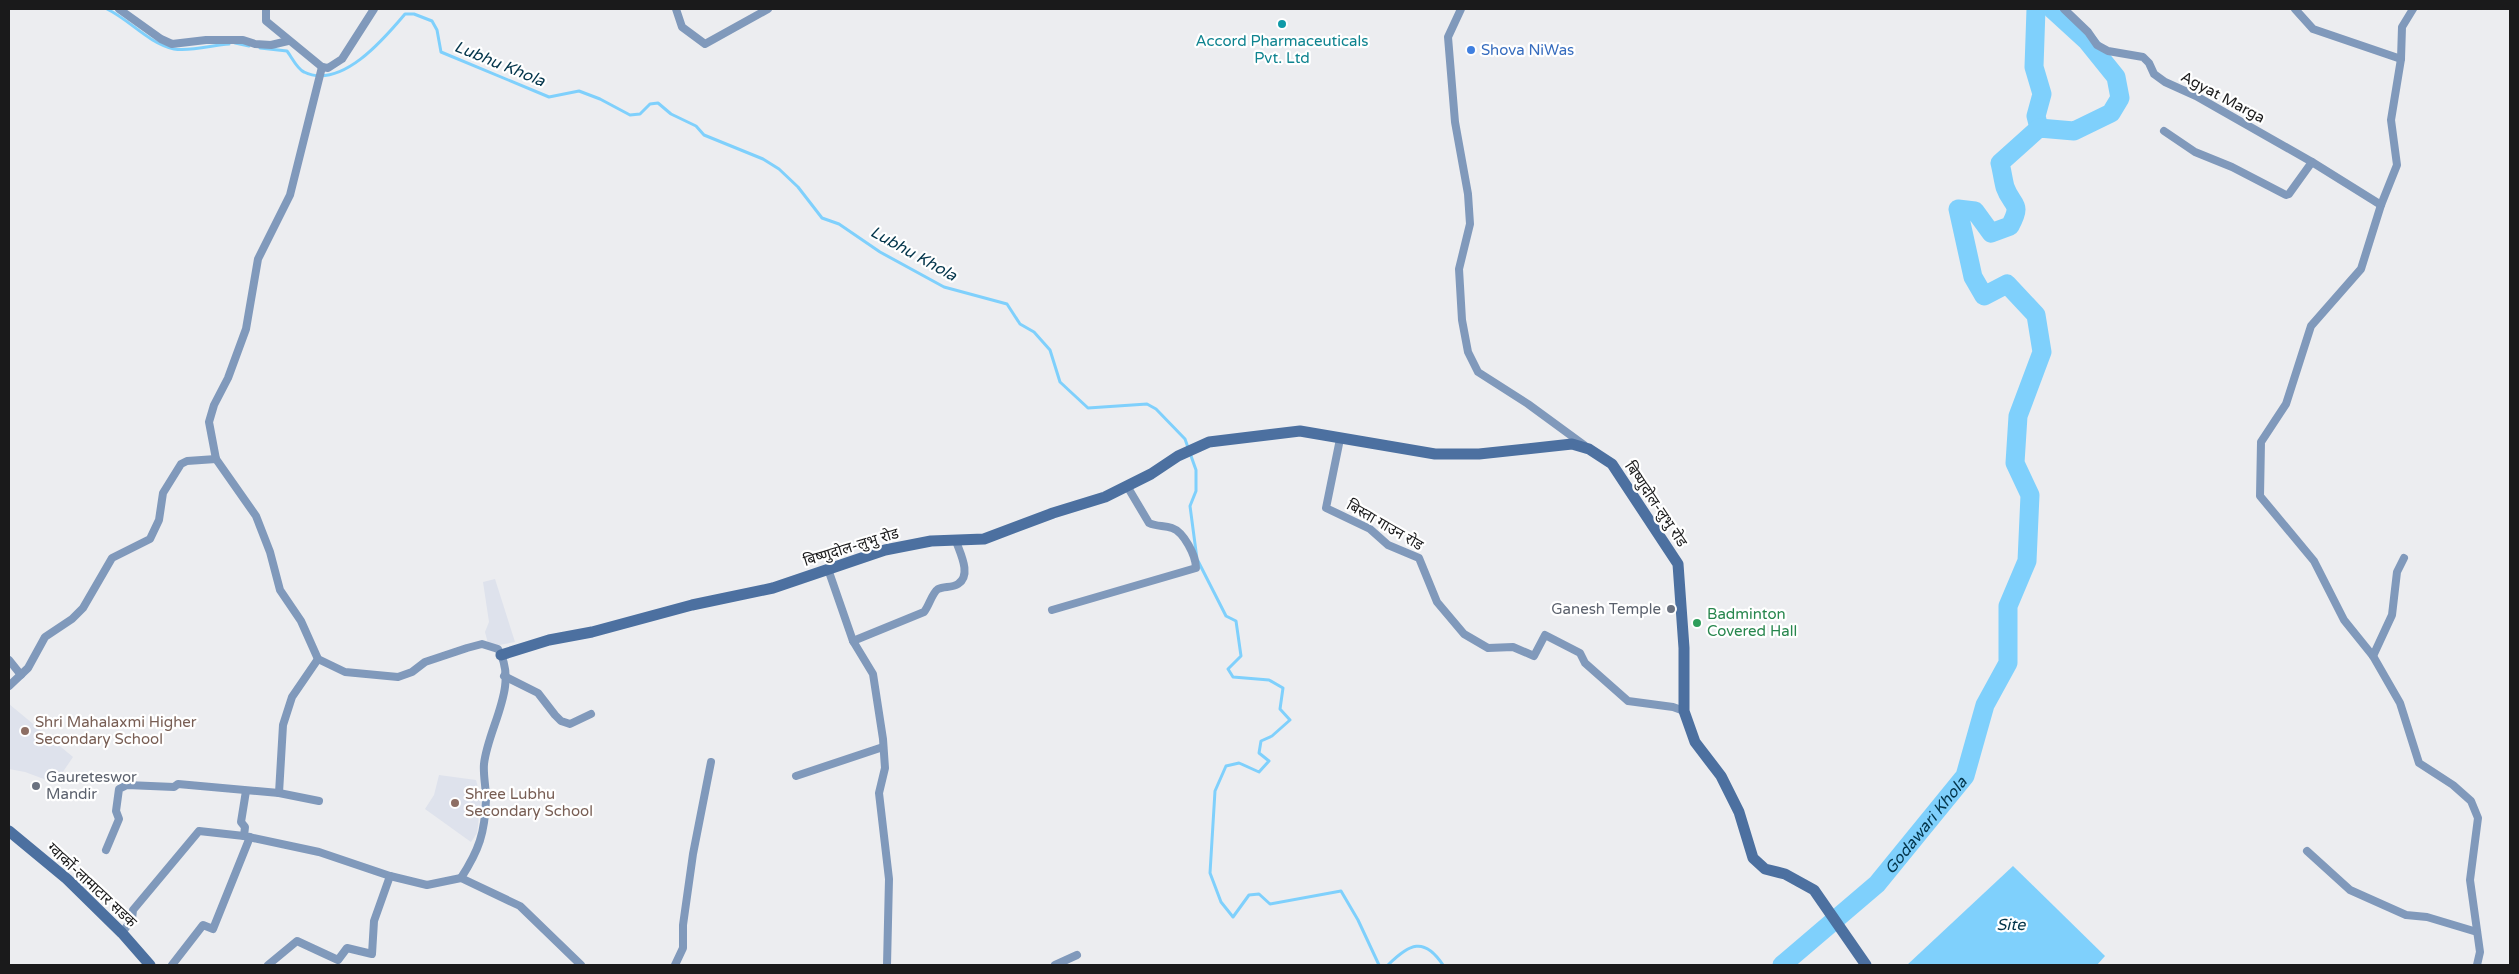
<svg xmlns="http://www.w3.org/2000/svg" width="2519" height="974" viewBox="0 0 2519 974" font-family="'Varela Round','Noto Sans Devanagari',sans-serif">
<rect width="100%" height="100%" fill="#ecedf0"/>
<!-- built -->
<g fill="#dee2ec">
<path d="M495,579L515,642L489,647L485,632L489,622L483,582Z"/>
<path d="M9,704L73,757L58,779L52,782L25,772L9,769Z"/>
<path d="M439,775L476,780L481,798L478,826L477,833L471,842L425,809L434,795Z"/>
</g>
<!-- water -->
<path fill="#7fd0fc" d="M2013,866L2105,956L2097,965H1907Z"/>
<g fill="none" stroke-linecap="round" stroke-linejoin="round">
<!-- stream -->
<g stroke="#7fd0fc" stroke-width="3">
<path d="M107,9C130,20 148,43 174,49C190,52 213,45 229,44"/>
<path d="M235,43L249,46"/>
<path d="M260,48L287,51C291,56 297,69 304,72C341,90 384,39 405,14H414L432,21L437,30L441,52L549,97L579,91L600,99L630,115L640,114L650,104L658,103L671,114L696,126L704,135L763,159L779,169L798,187L822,218L839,224L880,252L944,287L1007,304L1020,324L1034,332L1050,350L1060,382L1088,408L1147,404L1156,409L1185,439L1196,470V491L1190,506L1197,559L1226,616L1236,621L1241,656L1228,669L1233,677L1269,680L1283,688L1280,709L1290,720L1272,736L1261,741L1259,753L1269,761L1259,772L1239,763L1226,766L1215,791L1210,873L1221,902L1233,917L1249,895L1259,894L1270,904L1341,891L1358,920L1379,965"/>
<path d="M1388,965C1409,944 1424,936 1443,965"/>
</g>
<!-- river -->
<g stroke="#7fd0fc" stroke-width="19">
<path d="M2036,9L2034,67L2042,94L2036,116L2039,128"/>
<path id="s1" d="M1782,965L1877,884L1965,776L1985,705L2008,663V606L2027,561L2030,495L2015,463L2018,416L2042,352L2036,315L2007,284L1984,296L1973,277L1958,209L1975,211L1991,233L2010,226C2023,202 2012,207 2005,187C2003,179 2002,171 2000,163L2039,128L2074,131L2111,113L2120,98L2116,77L2087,41L2052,9"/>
</g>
<!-- street -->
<g stroke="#8099bb" stroke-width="8">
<path d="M119,9L161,39L172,44L206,40H243L255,44L271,45L288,41"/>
<path d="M266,9V21L322,67L328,68L342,59L374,9"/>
<path d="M676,9L682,27L705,44L768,9"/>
<path d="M1461,9L1448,37L1455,122L1468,194L1470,224L1459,269L1462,320L1468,352L1478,372L1528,404L1584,445"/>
<path d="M2064,9L2088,32L2097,45L2108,51L2143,57L2149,63L2154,74L2165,82L2196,96L2312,162L2381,205"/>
<path d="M2295,9L2313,29L2401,59"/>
<path d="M2413,9L2402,27L2401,59L2391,120L2397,165L2381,205L2361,269L2311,326L2286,404L2261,442L2260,496L2314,561L2344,620L2373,656L2400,703L2419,763L2453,785L2471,801L2478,818L2470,880L2480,952L2477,965"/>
<path d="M322,67L290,195L258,259L246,329L228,378L214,405L209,422L216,459L256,516L270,552L280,590L301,621L318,659L345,672L398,677L412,672L425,662L467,648L482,644L498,649C520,685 488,727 484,764C483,775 486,787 486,799C485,833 479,850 461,878L520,906L581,965"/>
<path d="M2164,131L2195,152L2232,167L2286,195L2289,194L2312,162"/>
<path d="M1340,439L1326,508L1370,529L1388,545L1419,558L1437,602L1464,634L1488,648L1513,647L1534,656L1545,635L1580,653L1585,663L1628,701L1673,707L1684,711"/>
<path d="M828,569L853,641L873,674L883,739L885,768L879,793L889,879L887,965"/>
<path d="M1052,610L1196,568C1196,556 1184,532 1172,528C1164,525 1157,527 1149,523L1127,486"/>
<path d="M853,641L924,612C929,606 932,593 938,589C944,586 952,588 958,584C972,575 960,553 956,541"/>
<path d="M2373,656L2392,615L2397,572L2404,558"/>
<path d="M9,660L21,675"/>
<path d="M504,676L538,693L555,715L561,721L570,724L591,714"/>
<path d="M9,686L28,668L45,637L72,619L83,608L112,558L150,539L159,520L163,493L181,464L187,461L216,459"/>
<path d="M796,776L883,747"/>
<path d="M279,793L283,725L292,697L318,659"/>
<path d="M244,836L245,827L241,822L246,791"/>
<path d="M106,850L119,819L116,811L119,789L127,785L174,787L178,784L279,793L319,801"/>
<path d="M2307,851L2350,890L2406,915L2427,917L2477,932"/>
<path d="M122,933L132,919L133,910L199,831L244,836L319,852L390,876L427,885L461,878"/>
<path d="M172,965L203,925L213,929L250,837"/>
<path d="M268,965L297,941L338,960L347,948L372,954L374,921L390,876"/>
<path d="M675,965L683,948V925L693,854L711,762"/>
<path d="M1055,965L1077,955"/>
</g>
<!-- secondary -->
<g stroke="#4c70a0" stroke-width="11">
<path d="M501,655L549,640L592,632L692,605L773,588L885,550L931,541L984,539L1053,513L1105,497L1151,474L1178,456L1209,442L1300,431L1435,454H1479L1572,444L1589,449L1612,464L1678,564L1684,648V711L1695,742L1721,776L1739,812L1753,858L1765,869L1785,874L1814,890L1866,965"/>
<path d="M9,831L67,879L122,933L150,965"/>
</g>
</g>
<!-- markers -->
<circle fill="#0f9aa8" stroke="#fff" stroke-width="2" cx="1282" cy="24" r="5"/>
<circle fill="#3f7fe0" stroke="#fff" stroke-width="2" cx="1471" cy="50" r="5"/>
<g fill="#6b7280" stroke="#fff" stroke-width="2">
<circle cx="1671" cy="609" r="5"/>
<circle cx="36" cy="786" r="5"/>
</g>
<circle fill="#2e9e5b" stroke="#fff" stroke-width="2" cx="1697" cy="623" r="5"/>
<g fill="#8d6e63" stroke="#fff" stroke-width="2">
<circle cx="25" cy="731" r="5"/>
<circle cx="455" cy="803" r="5"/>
</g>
<g text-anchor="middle" stroke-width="4.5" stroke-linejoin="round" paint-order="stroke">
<!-- culture labels -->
<g font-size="15" fill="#0d838f" stroke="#fff">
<text x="1282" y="46">Accord Pharmaceuticals<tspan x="1282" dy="17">Pvt. Ltd</tspan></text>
</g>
<!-- shop labels -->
<g font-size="15" fill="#366cbe" stroke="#fff" text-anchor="start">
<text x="1481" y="55">Shova NiWas</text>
</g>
<!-- street labels -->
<g font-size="15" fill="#1a1a1b" stroke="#fff">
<text transform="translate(2223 97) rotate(28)" y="5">Agyat Marga</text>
<text transform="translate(1656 504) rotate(56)" y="5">बिष्णुदोल-लुभु रोड</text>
<text transform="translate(1385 525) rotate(30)" y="5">बिस्ता गाउन रोड</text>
<text transform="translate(851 547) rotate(-17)" y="5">बिष्णुदोल-लुभु रोड</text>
<text transform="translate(92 885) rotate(43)" y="5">ग्वार्को-लामाटार सडक</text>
</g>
<!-- worship labels -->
<g font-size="15" fill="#5b616d" stroke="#fff" text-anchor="end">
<text x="1661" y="614">Ganesh Temple</text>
<text x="46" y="782" text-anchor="start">Gaureteswor<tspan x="46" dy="17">Mandir</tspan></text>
</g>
<!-- leisure labels -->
<g font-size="15" fill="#27864d" stroke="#fff" text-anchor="start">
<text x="1707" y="619">Badminton<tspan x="1707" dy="17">Covered Hall</tspan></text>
</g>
<!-- education labels -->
<g font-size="15" fill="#785e54" stroke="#fff" text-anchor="start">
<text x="35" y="727">Shri Mahalaxmi Higher<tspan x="35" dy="17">Secondary School</tspan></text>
<text x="465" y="799">Shree Lubhu<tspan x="465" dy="17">Secondary School</tspan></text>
</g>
<!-- water labels -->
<g font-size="16" font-style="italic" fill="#03354b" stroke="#fff">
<text transform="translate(500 63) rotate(22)" y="6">Lubhu Khola</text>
<text transform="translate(914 253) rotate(29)" y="6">Lubhu Khola</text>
<text dy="6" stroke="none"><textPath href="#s1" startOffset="201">Godawari Khola</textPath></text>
<text x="2011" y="930">Site</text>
</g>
</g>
<!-- border -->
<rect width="2519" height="974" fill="none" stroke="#1a1a1b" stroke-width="20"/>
</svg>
